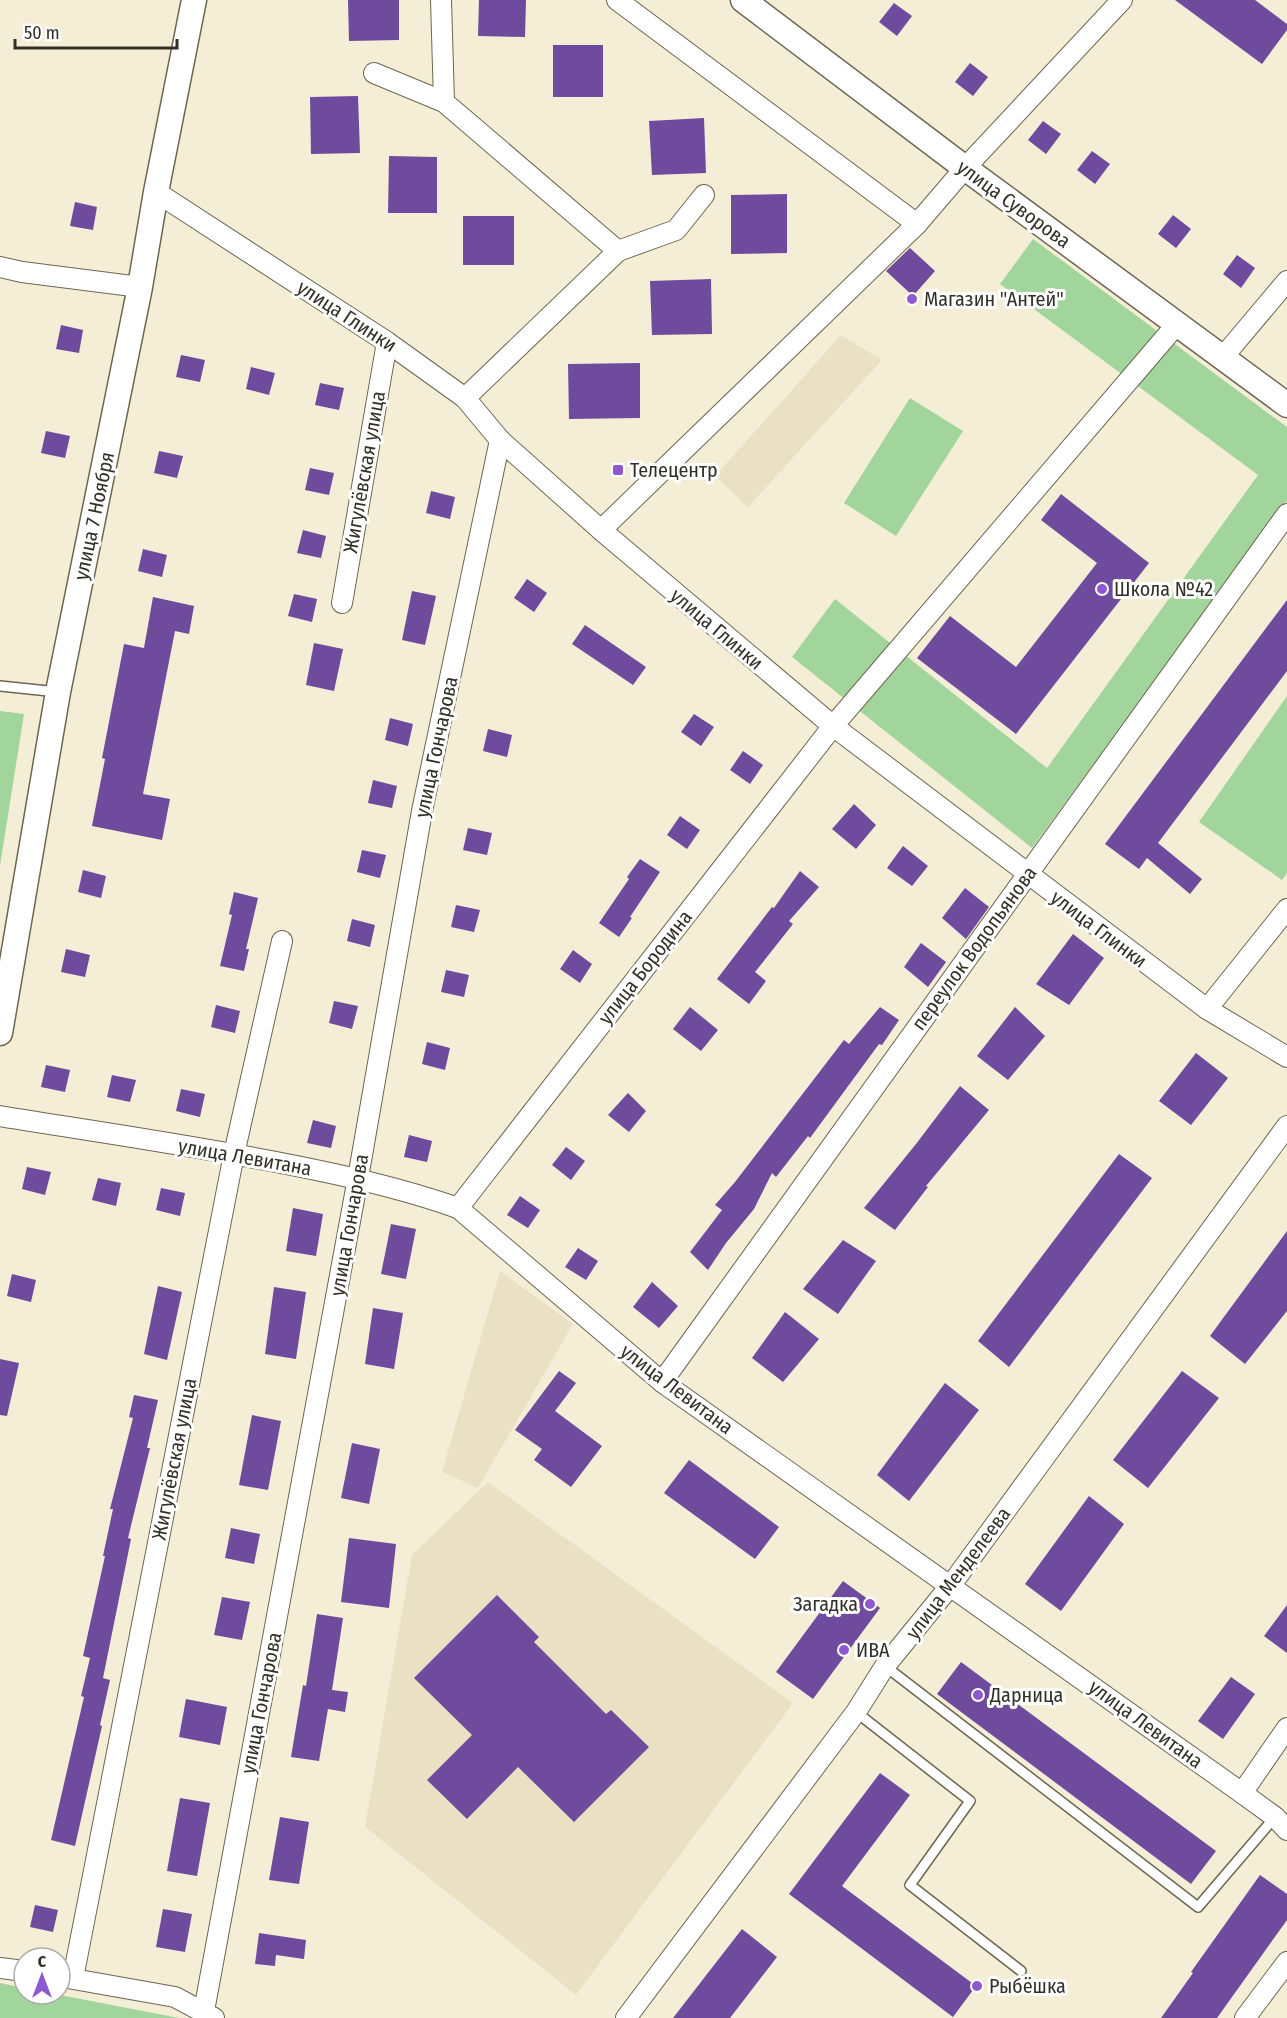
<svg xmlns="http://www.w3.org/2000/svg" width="1287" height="2018" viewBox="0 0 1287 2018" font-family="'Fira Sans Condensed',sans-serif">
<rect width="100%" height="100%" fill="#f5eed7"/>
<!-- built -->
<g fill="#eae1c4">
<path d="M841,335L882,360L748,507L715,476Z"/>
<path d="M500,1271L573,1324L478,1488L442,1472Z"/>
<path d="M488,1482L793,1703L576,1995L365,1827L412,1555Z"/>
</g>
<!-- green -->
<g fill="#a1d59c">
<path d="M1033,239L1287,427V501L1032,848L792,657L835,599L1047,768L1258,475L1000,284Z"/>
<path d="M910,398L963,431L896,536L844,503Z"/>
<path d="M1287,696V873L1282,880L1199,822Z"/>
<path d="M0,711L24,714L0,866Z"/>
<path d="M0,1983L24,1988V1994H55L179,2018H0Z"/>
</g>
<!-- building -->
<g fill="#6e4b9c">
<path d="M348,0H399V40L349,41Z"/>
<path d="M479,0H526L525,37L478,36Z"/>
<path d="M1175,0H1255L1287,24V30L1262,64Z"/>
<path d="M894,3L912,16L897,36L879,22Z"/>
<rect x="553" y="45" width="50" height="52"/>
<path d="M970,63L988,77L973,96L955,82Z"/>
<path d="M358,96L360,153L311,154L310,97Z"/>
<path d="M704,118L706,173L652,175L649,121Z"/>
<path d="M1043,121L1061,134L1046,154L1028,140Z"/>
<path d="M1092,151L1110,164L1095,184L1077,170Z"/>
<path d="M389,156L437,157V213H388Z"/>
<path d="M787,194V253L731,254V195Z"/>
<path d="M75,202L97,207L93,230L70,226Z"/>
<path d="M1173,215L1191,229L1176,248L1158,234Z"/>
<rect x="463" y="216" width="51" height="49"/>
<path d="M910,248L935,271L913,296L886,271Z"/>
<path d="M1237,255L1255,268L1241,288L1223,274Z"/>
<path d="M711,279L712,334L652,335L650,281Z"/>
<path d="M61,325L83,330L79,353L56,349Z"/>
<path d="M181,355L205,360L200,382L176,377Z"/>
<path d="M640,363V418L569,419L568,364Z"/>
<path d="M251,367L275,373L269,395L246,389Z"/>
<path d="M320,383L344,388L339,410L315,405Z"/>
<path d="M46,431L70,436L65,458L41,453Z"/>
<path d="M159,451L183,456L177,478L154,473Z"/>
<path d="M310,468L334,473L329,495L305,490Z"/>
<path d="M431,491L455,497L450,519L426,513Z"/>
<path d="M1061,494L1149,563L1016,734L917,658L950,616L1016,667L1097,563L1041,520Z"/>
<path d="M303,530L326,536L321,558L297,553Z"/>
<path d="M143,549L167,555L162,577L138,571Z"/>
<path d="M527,579L547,593L534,612L514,598Z"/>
<path d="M412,591L436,596L425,645L402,640Z"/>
<path d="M294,594L317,599L312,622L288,616Z"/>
<path d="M153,597L194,606L189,634L175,631L143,794L170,799L162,840L92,826L105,759L102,758L124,644L144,648Z"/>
<path d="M1287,600V671L1158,843L1202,879L1190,894L1147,858L1139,869L1105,844Z"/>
<path d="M585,625L646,667L633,685L572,644Z"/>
<path d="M314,643L343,649L334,691L306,685Z"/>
<path d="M694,714L714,727L701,746L681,732Z"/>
<path d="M390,718L413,724L408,746L385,740Z"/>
<path d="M488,729L512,735L507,757L483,751Z"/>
<path d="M743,751L763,765L750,784L730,770Z"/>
<path d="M373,780L397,786L392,808L368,803Z"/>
<path d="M854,804L876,825L856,849L832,829Z"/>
<path d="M680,816L700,830L687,849L667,835Z"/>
<path d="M468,828L492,833L487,855L463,850Z"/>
<path d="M903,846L928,866L912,886L887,868Z"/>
<path d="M362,850L386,855L380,878L357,872Z"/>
<path d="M640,859L660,872L630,917L632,918L619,937L599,923L629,879L627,877Z"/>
<path d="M83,870L106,876L101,898L78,892Z"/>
<path d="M800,871L819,887L789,921L793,924L755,972L766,981L749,1004L717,979L772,907L774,908Z"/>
<path d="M965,888L989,907L966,939L942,918Z"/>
<path d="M234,892L258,898L246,949H249L244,971L220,966L232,915L229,914Z"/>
<path d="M456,905L480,910L474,932L451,927Z"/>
<path d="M352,919L375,925L370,947L347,941Z"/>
<path d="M1073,934L1104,958L1069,1005L1036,984Z"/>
<path d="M921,943L946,962L928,987L904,967Z"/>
<path d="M66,949L90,955L85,977L61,972Z"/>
<path d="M573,950L592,964L580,983L560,969Z"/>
<path d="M446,970L469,975L464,997L441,992Z"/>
<path d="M334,1001L358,1006L352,1029L329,1023Z"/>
<path d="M216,1005L240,1011L235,1033L211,1027Z"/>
<path d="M690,1007L718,1030L701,1051L673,1029Z"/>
<path d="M880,1007L899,1020L882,1045L879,1044L810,1138L808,1136L776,1177L772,1173L754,1209L726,1243L708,1270L690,1252L722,1210L715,1205L735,1182L844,1040L849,1044Z"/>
<path d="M1015,1007L1045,1036L1008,1080L977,1056Z"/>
<path d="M427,1042L450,1048L445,1070L422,1064Z"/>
<path d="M1196,1053L1228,1078L1191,1125L1159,1101Z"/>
<path d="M46,1065L70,1070L65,1092L41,1087Z"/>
<path d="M112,1075L136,1080L130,1102L107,1097Z"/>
<path d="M960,1086L989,1110L926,1186L928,1187L895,1230L864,1208L916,1144Z"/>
<path d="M181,1089L205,1094L200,1117L176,1111Z"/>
<path d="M628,1093L646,1111L629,1132L608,1115Z"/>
<path d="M313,1120L336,1126L331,1148L307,1143Z"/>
<path d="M409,1135L432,1141L427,1162L404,1157Z"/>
<path d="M566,1147L585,1161L571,1180L552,1165Z"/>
<path d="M1119,1154L1152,1178L1009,1367L978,1341Z"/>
<path d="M27,1167L51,1172L45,1195L22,1189Z"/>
<path d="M98,1178L121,1183L116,1206L92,1200Z"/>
<path d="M161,1188L185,1193L180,1216L156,1210Z"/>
<path d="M520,1196L540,1210L528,1228L507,1215Z"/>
<path d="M293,1208L323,1214L316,1256L286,1251Z"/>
<path d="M391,1224L416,1229L406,1279L381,1274Z"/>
<path d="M1287,1231V1311L1245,1364L1210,1336Z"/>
<path d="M843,1240L876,1261L838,1314L803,1289Z"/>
<path d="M578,1248L598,1261L586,1280L565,1267Z"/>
<path d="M12,1274L36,1280L31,1302L7,1296Z"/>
<path d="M652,1282L678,1306L659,1328L633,1307Z"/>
<path d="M158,1286L182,1292L167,1360L144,1354Z"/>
<path d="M274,1287L306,1292L296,1359L265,1354Z"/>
<path d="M373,1308L403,1313L394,1369L365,1364Z"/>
<path d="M785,1312L819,1339L783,1382L752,1358Z"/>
<path d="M0,1359L19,1363L7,1416L0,1415Z"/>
<path d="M559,1371L576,1383L555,1411L602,1446L571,1487L534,1460L542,1449L515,1430Z"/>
<path d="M1182,1371L1219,1398L1148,1488L1113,1460Z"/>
<path d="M945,1383L979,1410L909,1501L877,1475Z"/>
<path d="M134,1395L158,1400L147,1448H150L128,1538L131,1539L103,1678L110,1680L100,1725L102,1726L75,1846L51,1840L84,1697L81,1696L90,1658L83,1656L105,1556H103L113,1509H110L133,1418L129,1417Z"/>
<path d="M252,1415L281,1421L268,1490L239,1485Z"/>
<path d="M352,1443L380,1449L369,1504L341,1498Z"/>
<path d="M689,1460L779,1527L755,1559L664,1493Z"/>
<path d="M1089,1496L1124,1524L1061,1611L1025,1584Z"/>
<path d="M231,1528L260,1534L254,1564L225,1558Z"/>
<path d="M349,1538L396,1544L389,1608L341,1602Z"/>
<path d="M843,1581L880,1608L813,1699L776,1672Z"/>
<path d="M497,1595L539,1637L534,1642L606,1714L611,1710L649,1747L574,1822L518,1767L467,1819L427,1780L472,1735L414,1678Z"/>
<path d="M222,1597L250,1602L242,1640L214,1635Z"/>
<path d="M1287,1605V1653L1264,1636Z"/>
<path d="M317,1614L343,1618L332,1690L348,1692L345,1712L328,1709L319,1761L291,1757L303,1685L306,1686Z"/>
<path d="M961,1662L1216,1851L1191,1884L937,1694Z"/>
<path d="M1231,1677L1255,1694L1223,1739L1198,1721Z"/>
<path d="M186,1699L227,1707L220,1745L179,1737Z"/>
<path d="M880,1773L910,1795L842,1886L976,1986L953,2017L789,1894Z"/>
<path d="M180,1798L210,1803L197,1876L167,1871Z"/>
<path d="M280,1817L309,1822L299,1884L269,1880Z"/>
<path d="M1260,1875L1287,1894V1920L1217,2018H1161L1193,1973L1191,1972Z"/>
<path d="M35,1905L58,1910L53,1932L30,1927Z"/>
<path d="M163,1909L192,1914L185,1952L156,1947Z"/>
<path d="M742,1929L777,1957L730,2018H673Z"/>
<path d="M259,1933L306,1940L304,1959L276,1955L275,1966L255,1964Z"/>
</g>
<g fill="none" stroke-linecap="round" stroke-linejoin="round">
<!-- service casing -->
<g stroke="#6c6652" stroke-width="12">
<g id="service">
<path d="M0,686L58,692"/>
<path d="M885,1666L1198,1907L1275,1817"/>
<path d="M856,1712L970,1801L910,1885L1021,1971"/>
</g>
</g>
<!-- minor casing -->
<g stroke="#6c6652" stroke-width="22">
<g id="minor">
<path d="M441,0L444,102"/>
<path d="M617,0L917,224"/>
<path d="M374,73L444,102L618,251L465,398"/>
<path d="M156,192L387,342L465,398L500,440L601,530L833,726L1207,1009L1287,1057"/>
<path d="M618,251L676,230L704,195"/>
<path d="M0,267L22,272L140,287"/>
<path d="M1223,357L1287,281"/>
<path d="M601,530L917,224L965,168L1122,0"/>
<path d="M342,603L387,342"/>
<path d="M1207,1009L1287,909"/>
<path d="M0,1116C92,1131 184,1144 276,1162C338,1174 398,1187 458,1208L662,1382L1242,1793L1275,1817L1287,1830"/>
<path d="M458,1208L833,726L1177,324"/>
<path d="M662,1382L1287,514"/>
<path d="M1242,1793L1287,1728"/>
<path d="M0,1968L24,1971"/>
<path d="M62,1977L175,1997L214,2018"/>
<path d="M73,1978L234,1154L282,941"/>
<path d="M204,2011L358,1178L422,811L500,440"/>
<path d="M626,2018L856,1712L885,1666L951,1585L1287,1126"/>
<path d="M1245,2018L1287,1962"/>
</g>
</g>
<!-- tertiary casing -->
<g stroke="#6c6652" stroke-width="27">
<g id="tertiary">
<path d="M743,0L965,168L1287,405"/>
<path d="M0,1033L58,692L140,287L156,192L194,0"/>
</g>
</g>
<!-- service -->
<use href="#service" stroke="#fff" stroke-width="9"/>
<!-- minor -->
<use href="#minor" stroke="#fff" stroke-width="20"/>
<!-- tertiary -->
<use href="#tertiary" stroke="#fff" stroke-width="24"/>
</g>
<!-- markers -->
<g fill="#8d58d0" stroke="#fff" stroke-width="2">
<circle cx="912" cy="299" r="6"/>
<rect x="612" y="464" width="12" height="12" rx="3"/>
<circle cx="1102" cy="589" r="6"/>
<circle cx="870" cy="1604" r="6"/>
<circle cx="844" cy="1650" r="6"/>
<circle cx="978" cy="1695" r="6"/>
<circle cx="977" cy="1986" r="6"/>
</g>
<g text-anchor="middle" stroke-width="6" stroke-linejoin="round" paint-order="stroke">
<!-- street labels -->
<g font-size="20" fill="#322f26" stroke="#fff">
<text transform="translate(1014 204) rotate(36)" y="7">улица Суворова</text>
<text transform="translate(347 316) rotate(33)" y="7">улица Глинки</text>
<text transform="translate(364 472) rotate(-80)" y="7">Жигулёвская улица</text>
<text transform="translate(94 516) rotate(-78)" y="7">улица 7 Ноября</text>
<text transform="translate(717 629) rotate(40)" y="7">улица Глинки</text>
<text transform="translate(436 747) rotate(-78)" y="7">улица Гончарова</text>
<text transform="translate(1099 929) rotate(37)" y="7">улица Глинки</text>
<text transform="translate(974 948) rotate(-54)" y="7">переулок Водопьянова</text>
<text transform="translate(645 967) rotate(-52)" y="7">улица Бородина</text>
<text transform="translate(245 1157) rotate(10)" y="7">улица Левитана</text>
<text transform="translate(349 1225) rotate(-80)" y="7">улица Гончарова</text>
<text transform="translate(677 1389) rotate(37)" y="7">улица Левитана</text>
<text transform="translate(174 1459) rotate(-79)" y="7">Жигулёвская улица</text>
<text transform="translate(958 1573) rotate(-53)" y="7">улица Менделеева</text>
<text transform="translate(261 1703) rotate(-79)" y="7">улица Гончарова</text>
<text transform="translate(1146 1724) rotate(36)" y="7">улица Левитана</text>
</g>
<!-- poi labels -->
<g font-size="20" fill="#322f26" stroke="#fff" text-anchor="start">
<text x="924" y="306">Магазин "Антей"</text>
<text x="630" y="477">Телецентр</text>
<text x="1114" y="596">Школа №42</text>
<text x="858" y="1611" text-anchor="end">Загадка</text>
<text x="856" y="1657">ИВА</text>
<text x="990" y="1702">Дарница</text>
<text x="989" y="1993">Рыбёшка</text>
</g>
</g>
<!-- north arrow -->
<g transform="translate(42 1976)"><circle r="28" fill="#ffffff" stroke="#adaca8" stroke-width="1.5"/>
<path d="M0-4.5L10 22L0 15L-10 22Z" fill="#8d58d0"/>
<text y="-9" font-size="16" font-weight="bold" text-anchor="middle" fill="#322f26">С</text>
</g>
<!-- scale -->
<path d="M15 39v9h162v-9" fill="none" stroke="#322f26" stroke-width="3"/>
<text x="24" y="39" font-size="18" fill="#322f26" stroke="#ffffff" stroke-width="4.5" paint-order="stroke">50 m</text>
</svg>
